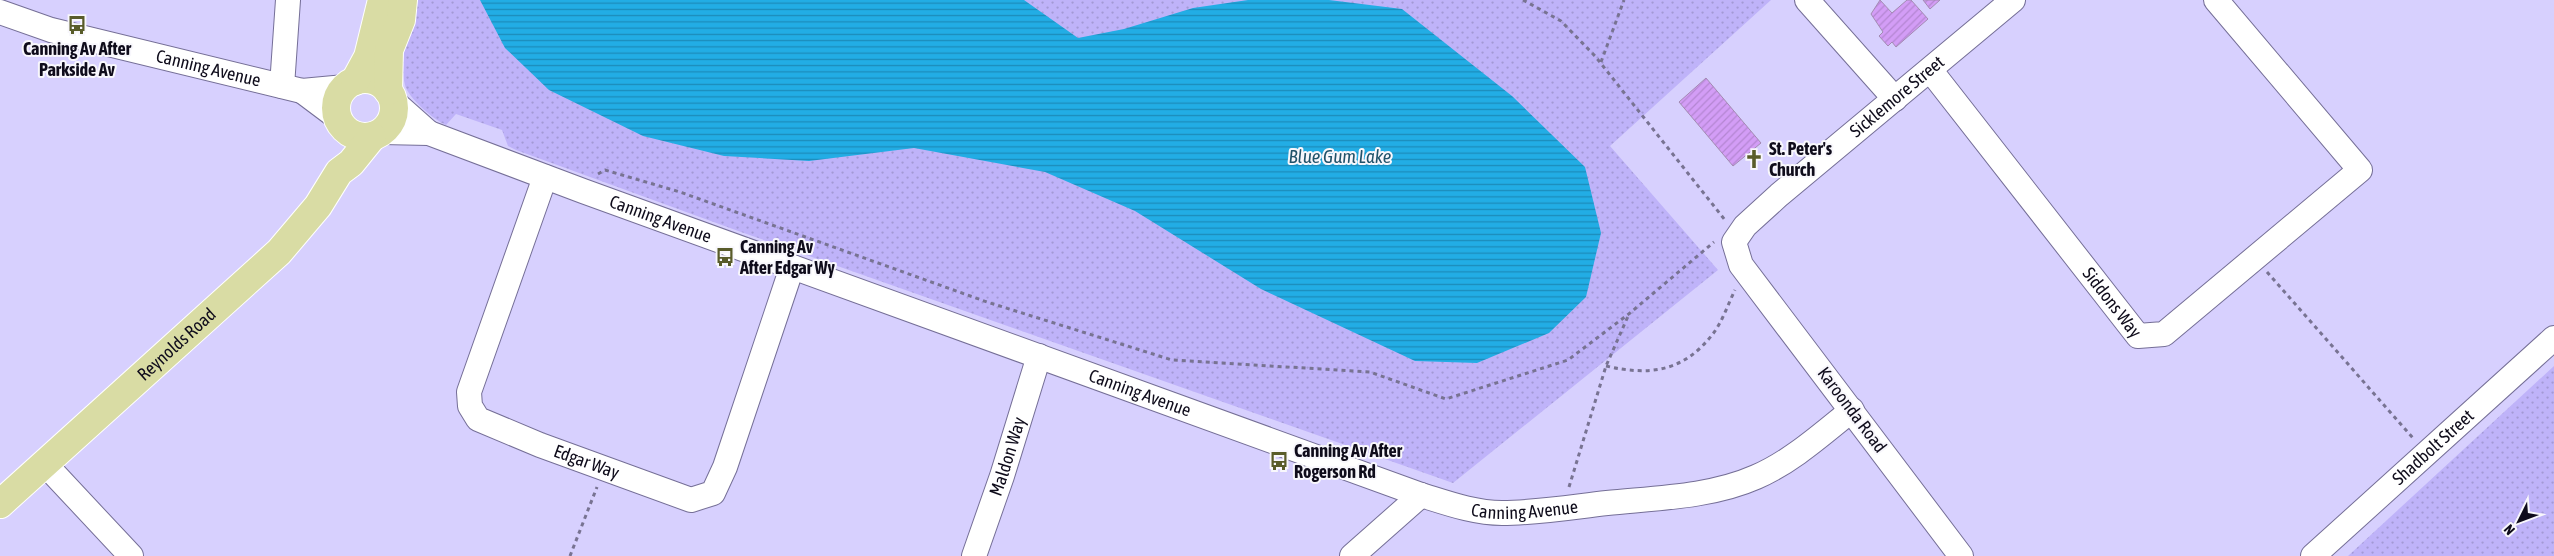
<svg xmlns="http://www.w3.org/2000/svg" width="2554" height="556" viewBox="0 0 2554 556" font-family="'Asap Condensed',sans-serif">
<defs>
<pattern id="park-dots" width="8" height="8" patternUnits="userSpaceOnUse" patternTransform="scale(1.25)"><rect width="8" height="8" fill="#bfb3f9"/><path d="M2 2h.1M6 6h.1" fill="none" stroke="#a399d5" stroke-width="1.8" stroke-linecap="round"/></pattern>
<pattern id="water-rules" width="6" height="5" patternUnits="userSpaceOnUse" patternTransform="scale(1.25)"><rect width="6" height="5" fill="#22ade5"/><path d="M0 2.5h6" fill="none" stroke="#1c8bb9"/></pattern>
<pattern id="building-hatch" width="6" height="6" patternUnits="userSpaceOnUse" patternTransform="scale(1.25)"><rect width="6" height="6" fill="#d39df6"/><path d="M-1 1l2-2M0 6l6-6M5 7l2-2" fill="none" stroke="#b486d2"/></pattern>
</defs>
<rect width="100%" height="100%" fill="#d7d0fe"/>
<!-- park -->
<g fill="url(#park-dots)">
<path d="M410,0H1771L1610,146L1718,270L1453,483L741,232L516,150L508,146L502,130L456,114L446,125C434,120 408,98 405,85C399,62 408,24 410,0Z"/>
<path d="M2554,366V556H2348Z"/>
</g>
<!-- water -->
<path fill="url(#water-rules)" d="M480,0H1024L1078,38L1124,29L1193,8L1248,0H1329L1402,9L1512,96L1585,167L1601,233L1586,297L1549,333L1477,363L1415,361L1261,289L1135,211L1045,172L914,148L809,161L724,156L643,136L549,90L505,48Z"/>
<!-- building -->
<g fill="url(#building-hatch)" stroke="#a38bb2">
<path d="M1880,0L1892,13L1907,0H1911L1928,19L1896,47L1892,42L1888,46L1879,36L1883,32L1871,14Z"/>
<path d="M1923,0H1940L1930,9Z"/>
<path d="M1706,78L1761,143L1733,166L1679,102Z"/>
</g>
<g fill="none" stroke-linecap="round" stroke-linejoin="round">
<!-- minor casing -->
<g stroke="#756f97" stroke-width="26">
<g id="minor">
<path d="M1807,0L1895,99"/>
<path id="s1" d="M0,12L51,30L302,91L345,87"/>
<path id="s2" d="M1931,71L2138,336L2164,334L2360,170L2216,0"/>
<path d="M282,86L288,0"/>
<path d="M302,91L338,118"/>
<path d="M393,101L429,133"/>
<path id="s3" d="M382,132L429,133L583,191L1421,495C1447,503 1474,513 1502,513C1537,513 1572,507 1607,503C1656,498 1711,497 1756,477C1791,462 1822,434 1852,410"/>
<path id="s4" d="M545,177L469,392L470,406L478,419L540,445L691,500L713,493L725,467L792,267"/>
<path d="M44,463L131,556"/>
<path id="s5" d="M974,556L1002,476L1039,356"/>
<path d="M1352,556L1421,495"/>
<path id="s6" d="M1961,556L1741,265L1734,242L1745,226L1779,195L2013,0"/>
<path id="s7" d="M2313,556L2554,338"/>
</g>
</g>
<!-- major casing -->
<g stroke="#fff" stroke-width="30">
<g id="major">
<circle cx="365" cy="108" r="29"/>
<path d="M355,81L368,57L382,0"/>
<path d="M388,91L389,50L401,20L403,0"/>
<path id="s8" d="M0,504L279,252L318,206L339,172L351,163L372,137"/>
</g>
</g>
<!-- path -->
<g stroke="#787392" stroke-width="3" stroke-dasharray="4 4" stroke-linecap="butt">
<path d="M1523,0L1561,21L1595,56L1725,220"/>
<path d="M1601,62L1624,0"/>
<path d="M598,174L605,170L680,192L987,302L1172,360L1370,372L1446,399L1568,360L1630,313L1714,242"/>
<path d="M2267,272L2413,438"/>
<path d="M1606,366C1649,376 1683,372 1712,335C1722,323 1728,304 1735,290"/>
<path d="M1569,487L1606,366L1629,314"/>
<path d="M570,556L597,487"/>
</g>
<!-- minor -->
<use href="#minor" stroke="#fff" stroke-width="24"/>
<!-- major -->
<use href="#major" stroke="#d9dca4" stroke-width="28"/>
</g>
<!-- icons -->
<defs>
<g id="bus-bare" transform="scale(1.5)"><path d="M-5-6H5V4H4V6H2V4H-2V6H-4V4H-5ZM-3.5-4V0h7V-4ZM-3.5 1.2v1.5H-2V1.2ZM2 1.2v1.5H3.5V1.2Z" fill="#595c2a" stroke="#f8f7fc" stroke-width="2.5" paint-order="stroke"/></g>
<g id="church-bare" transform="scale(1.5)"><path d="M-1.2-6h2.4v3.5h3.3v2.4h-3.3V6h-2.4V-.1h-3.3v-2.4h3.3Z" fill="#595c2a" stroke="#f8f7fc" stroke-width="2.5" paint-order="stroke"/></g>
</defs>
<g fill-rule="evenodd">
<use href="#bus-bare" x="77" y="25"/>
<use href="#church-bare" x="1754" y="159"/>
<use href="#bus-bare" x="725" y="257"/>
<use href="#bus-bare" x="1279" y="461"/>
</g>
<g text-anchor="middle" stroke-width="4" stroke-linejoin="round" paint-order="stroke">
<!-- poi labels -->
<g font-size="18" font-weight="bold" fill="#0f0c1b" stroke="#f8f7fc" text-anchor="start">
<text x="77" y="55" text-anchor="middle">Canning Av After<tspan x="77" dy="21">Parkside Av</tspan></text>
<text x="1769" y="155">St. Peter's<tspan x="1769" dy="21">Church</tspan></text>
<text x="740" y="253">Canning Av<tspan x="740" dy="21">After Edgar Wy</tspan></text>
<text x="1294" y="457">Canning Av After<tspan x="1294" dy="21">Rogerson Rd</tspan></text>
</g>
<!-- street labels -->
<g font-size="18" fill="#0f0c1b" stroke="#f8f7fc">
<text dy="6" stroke="none"><textPath href="#s1" startOffset="216">Canning Avenue</textPath></text>
<text dy="6" stroke="none"><textPath href="#s6" startOffset="608">Sicklemore Street</textPath></text>
<text dy="6" stroke="none"><textPath href="#s3" startOffset="294">Canning Avenue</textPath></text>
<text dy="6" stroke="none"><textPath href="#s2" startOffset="294">Siddons Way</textPath></text>
<text dy="6" stroke="none"><textPath href="#s8" startOffset="238">Reynolds Road</textPath></text>
<text dy="6" stroke="none"><textPath href="#s3" startOffset="804">Canning Avenue</textPath></text>
<text transform="translate(1852 410) rotate(53)" y="6">Karoonda Road</text>
<text dy="6" stroke="none"><textPath href="#s7" startOffset="162">Shadbolt Street</textPath></text>
<text dy="6" stroke="none"><textPath href="#s5" startOffset="105">Maldon Way</textPath></text>
<text dy="6" stroke="none"><textPath href="#s4" startOffset="374">Edgar Way</textPath></text>
<text dy="6" stroke="none"><textPath href="#s3" startOffset="1209">Canning Avenue</textPath></text>
</g>
<!-- water labels -->
<g font-size="19" font-style="italic" fill="#21536b" stroke="#f8f7fc">
<text x="1340" y="163">Blue Gum Lake</text>
</g>
</g>
<!-- north arrow -->
<g transform="translate(2519 521) rotate(228)" stroke="#f8f7fc" stroke-width="4" paint-order="stroke">
<path d="M0-4L9 19L0 12L-9 19Z" fill="#0f0c1b"/>
<text y="-8" font-size="14" font-weight="bold" text-anchor="middle" fill="#0f0c1b">N</text>
</g>
</svg>
